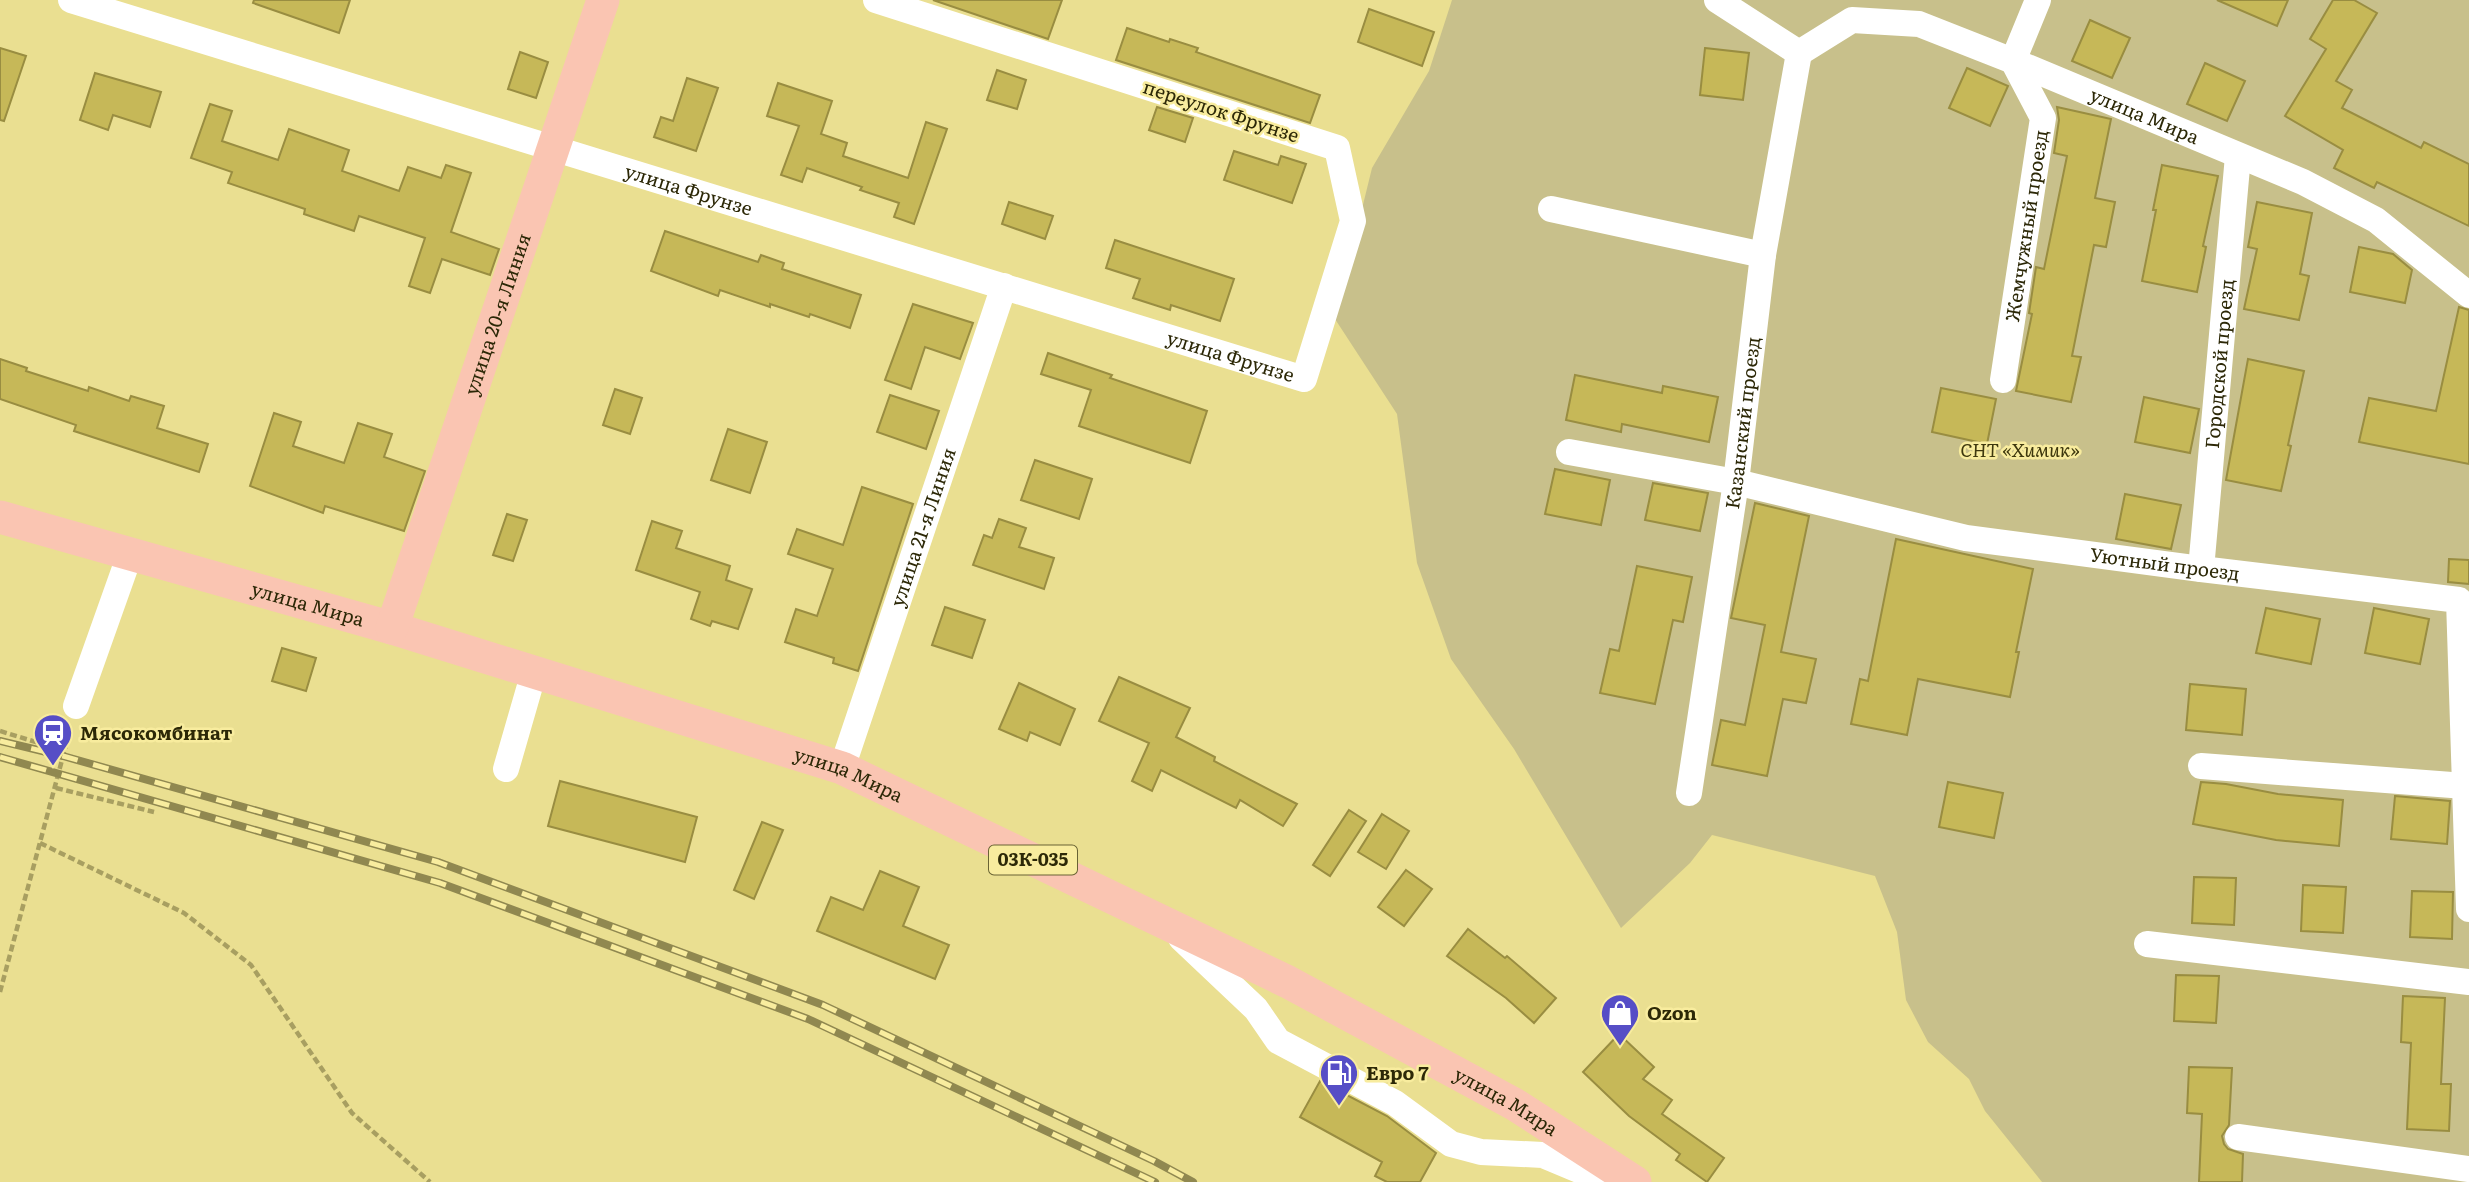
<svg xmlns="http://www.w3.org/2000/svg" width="2469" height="1182" viewBox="0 0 2469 1182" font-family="Literata,serif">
<rect width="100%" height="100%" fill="#eadf91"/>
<!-- green -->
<path fill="#c8c08b" d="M1452,0H2469V1182H2042L1985,1111L1969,1079L1928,1042L1906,1000L1897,932L1875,876L1712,835L1690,863L1621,928L1514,749L1451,659L1417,563L1397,414L1335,319L1372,168L1429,71Z"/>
<!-- building -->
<g fill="#c6b858" stroke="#998d41" stroke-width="2">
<path d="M254,0H350L339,33L253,3Z"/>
<path d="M933,0H1062L1048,39Z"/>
<path d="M2217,0H2288L2277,26Z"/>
<path d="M2333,0H2354L2377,13L2336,81L2352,90L2342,108L2421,148L2424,142L2469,164V226L2377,182L2374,188L2334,168L2343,150L2285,116L2326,49L2310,39Z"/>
<path d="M1369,9L1434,32L1422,66L1358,42Z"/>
<path d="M2090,20L2130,38L2112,78L2072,61Z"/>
<path d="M1127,28L1169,42L1170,39L1198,48L1196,52L1320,95L1310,123L1116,60Z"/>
<path d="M0,48L26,56L4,121L0,120Z"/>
<path d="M1705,48L1749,53L1743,100L1700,95Z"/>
<path d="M520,52L548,62L536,98L508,89Z"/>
<path d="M2205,63L2245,81L2227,121L2187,104Z"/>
<path d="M1967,68L2008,86L1990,126L1949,108Z"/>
<path d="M997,70L1026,80L1017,109L987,100Z"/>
<path d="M95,73L161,92L150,127L113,115L108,130L80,120Z"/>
<path d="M687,78L718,88L696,151L654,137L661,117L673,121Z"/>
<path d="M778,83L832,101L821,134L847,143L843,156L908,178L926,122L947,129L914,224L894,217L899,203L860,190L862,187L807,168L802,182L781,175L799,126L767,116Z"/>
<path d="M210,104L232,111L222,141L278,160L289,129L349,150L342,171L399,191L408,167L441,178L446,165L471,173L451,232L499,249L490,275L442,259L430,293L409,286L425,238L359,216L354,231L304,214L305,209L228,183L232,172L191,158Z"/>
<path d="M1157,107L1193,118L1185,142L1149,130Z"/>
<path d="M2057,107L2111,119L2095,198L2115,202L2106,247L2094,245L2072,356L2081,357L2071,402L2016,391L2032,314L2029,313L2036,267L2044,269L2067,156L2054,153L2059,120Z"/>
<path d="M1234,151L1278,165L1281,156L1306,164L1292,203L1224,180Z"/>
<path d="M2162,165L2218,176L2203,246L2206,247L2197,292L2142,281L2156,210H2153Z"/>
<path d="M1009,202L1053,216L1045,239L1002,224Z"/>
<path d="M2257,202L2312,213L2300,274L2309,276L2299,320L2244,309L2257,249L2248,247Z"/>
<path d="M665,231L758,262L761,255L784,263L782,269L861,295L850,328L810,314L809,317L770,304V307L720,290L718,296L651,271Z"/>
<path d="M1115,240L1234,279L1220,321L1171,305L1170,310L1133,298L1140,279L1106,268Z"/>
<path d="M2359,247L2393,254L2412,270L2405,303L2350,292Z"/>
<path d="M913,304L973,323L960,359L925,347L911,389L885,380Z"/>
<path d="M2459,307L2469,310V464L2359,442L2369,398L2436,411Z"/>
<path d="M1048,353L1112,375L1110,378L1207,411L1190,463L1079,426L1091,390L1041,374Z"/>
<path d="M0,359L27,368L26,371L88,391L89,387L129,401L131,396L164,406L157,428L208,444L199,472L74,431L76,425L0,399Z"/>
<path d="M2248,359L2304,371L2288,445L2291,446L2281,491L2226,480Z"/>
<path d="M1575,375L1662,393L1663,386L1718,397L1709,442L1622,424L1621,432L1566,420Z"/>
<path d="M1941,388L1996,399L1987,444L1932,432Z"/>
<path d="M615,389L642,398L630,434L603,425Z"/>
<path d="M890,395L939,411L926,449L877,432Z"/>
<path d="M2144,397L2199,409L2190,453L2135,442Z"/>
<path d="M274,413L301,422L293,446L344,463L358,423L392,434L384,457L425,471L404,531L325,506L323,513L250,486Z"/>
<path d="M728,429L767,442L750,493L711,480Z"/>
<path d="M1035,460L1092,479L1079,519L1021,500Z"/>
<path d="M1555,469L1610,480L1601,525L1545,514Z"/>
<path d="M1653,483L1708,493L1700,531L1645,520Z"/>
<path d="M862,487L913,504L858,671L833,663L834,658L785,642L796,609L817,616L833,569L788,554L797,529L843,545Z"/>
<path d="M2125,494L2181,505L2171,549L2116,539Z"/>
<path d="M1755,503L1809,516L1781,652L1816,659L1806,703L1783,699L1767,776L1712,765L1721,720L1745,725L1765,625L1731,618Z"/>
<path d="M507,514L527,520L513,561L493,555Z"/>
<path d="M999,519L1026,528L1019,547L1054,558L1044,589L973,565L984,535L992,538Z"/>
<path d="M652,521L682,531L676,548L730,566L726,580L752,589L738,629L712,621L710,626L691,619L700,592L636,570Z"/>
<path d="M1896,539L2033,569L2016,652H2019L2010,697L1918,679L1907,735L1851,724L1860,679L1868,681Z"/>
<path d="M2449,559L2469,560V584L2448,582Z"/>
<path d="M1637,566L1692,577L1683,622L1673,620L1655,704L1600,693L1610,649L1619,651Z"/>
<path d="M945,607L985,620L972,658L932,645Z"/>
<path d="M2266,608L2320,619L2311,664L2256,653Z"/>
<path d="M2374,608L2429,619L2420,664L2365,653Z"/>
<path d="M282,648L316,658L306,691L272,681Z"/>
<path d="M1119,677L1190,708L1176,737L1215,757L1214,761L1297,804L1283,826L1240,800L1236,808L1161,770L1152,791L1132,781L1149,743L1099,721Z"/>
<path d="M1019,683L1075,709L1060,745L1030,732L1027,741L999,729Z"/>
<path d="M2190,684L2246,689L2242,735L2186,730Z"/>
<path d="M560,781L697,817L685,862L548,826Z"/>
<path d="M1948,782L2003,793L1994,838L1939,827Z"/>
<path d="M2201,782L2226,784L2278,794L2343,800L2339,846L2276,840L2193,824Z"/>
<path d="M2395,796L2450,801L2447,844L2391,839Z"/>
<path d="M1349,810L1366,821L1330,876L1313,865Z"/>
<path d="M1382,814L1409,831L1386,869L1358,852Z"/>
<path d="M762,822L783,830L754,899L734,890Z"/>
<path d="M1406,870L1432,889L1404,926L1378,907Z"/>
<path d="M880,871L919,887L903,926L949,945L935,979L817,931L831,897L863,910Z"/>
<path d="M2194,877L2236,878L2234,925L2192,923Z"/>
<path d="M2303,885L2346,887L2343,933L2301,931Z"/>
<path d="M2412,891L2453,892L2452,939L2410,937Z"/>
<path d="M1468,929L1505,958L1507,956L1556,998L1534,1023L1506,998L1447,956Z"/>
<path d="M2176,975L2219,976L2216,1023L2174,1021Z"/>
<path d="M2403,996L2445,998L2441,1084H2451L2449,1131L2407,1129L2411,1043L2401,1042Z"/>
<path d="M1619,1034L1654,1067L1643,1079L1672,1100L1662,1114L1724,1158L1707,1182L1676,1160L1680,1154L1629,1116L1583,1072Z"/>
<path d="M2189,1067L2232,1068L2229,1125L2222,1136L2224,1144L2228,1149L2243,1154L2242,1182H2199L2202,1114L2187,1113Z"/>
<path d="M1320,1081L1387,1116L1436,1153L1420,1182H1387L1375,1176L1382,1162L1300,1117Z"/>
</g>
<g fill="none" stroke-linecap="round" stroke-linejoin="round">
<!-- path -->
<g stroke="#a89f61" stroke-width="4.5" stroke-dasharray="7 3.5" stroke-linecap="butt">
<path d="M0,731L65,751"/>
<path d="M56,788L154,812"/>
<path d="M40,843L184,913L251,965L352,1113L430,1182"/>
<path d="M0,992L70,730"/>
</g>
<!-- minor -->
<g stroke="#fff" stroke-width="26">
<path id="s1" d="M71,0L1304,379L1353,221L1337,148L876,0"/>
<path d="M1717,0L1799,53"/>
<path id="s2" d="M1799,53L1852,20L1919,24L2013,61L2303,182L2376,220L2469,295"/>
<path d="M1551,209L1763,255"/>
<path id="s3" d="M2003,380L2043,118L2013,61L2038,0"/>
<path id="s4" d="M1569,452L1736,482L1966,538L2201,569L2459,600L2469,909"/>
<path id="s5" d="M2201,569L2238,156"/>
<path d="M76,706L130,554"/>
<path d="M2201,766L2465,786"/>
<path id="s6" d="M842,768L1004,286"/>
<path d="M506,769L534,672"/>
<path id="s7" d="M1689,793L1736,482L1763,255L1799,53"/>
<path d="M1181,938L1256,1009L1278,1041L1395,1103L1451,1144L1481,1152L1543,1155L1586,1173L1626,1182"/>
<path d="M2147,944L2469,982"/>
<path d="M2238,1137L2469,1169"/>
</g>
<!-- major -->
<g stroke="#fac5b2" stroke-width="33">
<path id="s8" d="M0,517L392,628L842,768L1288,982L1514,1104L1635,1182"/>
<path id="s9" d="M392,628L603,0"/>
</g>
<!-- rail casing -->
<g stroke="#908850" stroke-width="8">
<g id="rail">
<path d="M0,741L63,756L438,862L823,1005L1154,1161L1193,1182"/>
<path d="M0,757L440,883L808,1019L1155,1182"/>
</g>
</g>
<!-- rail -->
<use href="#rail" stroke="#f8ec9e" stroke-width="5" stroke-dasharray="16" stroke-linecap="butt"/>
</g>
<!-- icons -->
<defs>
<g id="station-pin" transform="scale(2.0125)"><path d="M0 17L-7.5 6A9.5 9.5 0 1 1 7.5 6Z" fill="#564ec6" stroke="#f8ec9e"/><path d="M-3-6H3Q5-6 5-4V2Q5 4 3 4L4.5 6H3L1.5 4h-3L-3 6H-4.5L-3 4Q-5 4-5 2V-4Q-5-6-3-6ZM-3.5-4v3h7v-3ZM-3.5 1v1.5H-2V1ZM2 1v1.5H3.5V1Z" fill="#fff"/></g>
<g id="shop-pin" transform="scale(2.0125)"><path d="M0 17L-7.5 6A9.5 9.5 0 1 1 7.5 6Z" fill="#564ec6" stroke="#f8ec9e"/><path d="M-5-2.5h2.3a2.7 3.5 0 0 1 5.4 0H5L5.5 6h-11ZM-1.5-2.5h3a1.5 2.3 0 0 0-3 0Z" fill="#fff"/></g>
<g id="fuel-pin" transform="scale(2.0125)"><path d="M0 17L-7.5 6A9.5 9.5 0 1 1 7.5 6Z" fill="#564ec6" stroke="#f8ec9e"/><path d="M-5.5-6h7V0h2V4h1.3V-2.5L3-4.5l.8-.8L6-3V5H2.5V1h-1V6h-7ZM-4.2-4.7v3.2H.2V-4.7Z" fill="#fff"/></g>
</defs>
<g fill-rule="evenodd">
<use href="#station-pin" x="53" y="733"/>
<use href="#shop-pin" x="1620" y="1013"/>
<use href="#fuel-pin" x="1339" y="1073"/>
</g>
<g text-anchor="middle" stroke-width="5" stroke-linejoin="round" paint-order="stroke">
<!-- shield labels -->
<rect fill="#f8ec9e" stroke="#696334" stroke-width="2" x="989" y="845.5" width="88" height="29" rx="5"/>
<g font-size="18" font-weight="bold" fill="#2c2807">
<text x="1033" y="866">03К-035</text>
</g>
<!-- street labels -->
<g font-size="19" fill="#2c2807" stroke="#f8ec9e">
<text transform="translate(1221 111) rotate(18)" y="7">переулок Фрунзе</text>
<text dy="7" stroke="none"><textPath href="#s2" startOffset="373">улица Мира</textPath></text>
<text dy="7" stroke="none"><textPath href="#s1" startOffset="646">улица Фрунзе</textPath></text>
<text dy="7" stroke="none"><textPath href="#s3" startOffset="156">Жемчужный проезд</textPath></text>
<text dy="7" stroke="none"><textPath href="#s9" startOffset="331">улица 20-я Линия</textPath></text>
<text dy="7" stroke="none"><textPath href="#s1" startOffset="1213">улица Фрунзе</textPath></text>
<text dy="7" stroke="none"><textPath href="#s5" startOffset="206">Городской проезд</textPath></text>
<text dy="7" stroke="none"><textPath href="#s7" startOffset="374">Казанский проезд</textPath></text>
<text dy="7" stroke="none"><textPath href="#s6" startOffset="254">улица 21-я Линия</textPath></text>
<text dy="7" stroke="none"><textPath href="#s4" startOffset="607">Уютный проезд</textPath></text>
<text dy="7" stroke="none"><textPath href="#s8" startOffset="320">улица Мира</textPath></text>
<text dy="7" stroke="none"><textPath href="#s8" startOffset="887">улица Мира</textPath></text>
<text dy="7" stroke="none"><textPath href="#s8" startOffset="1622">улица Мира</textPath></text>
</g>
<!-- park labels -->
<g font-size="19" font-style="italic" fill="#3e380e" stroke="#f8ec9e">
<text x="2020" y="457">СНТ «Химик»</text>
</g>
<!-- poi labels -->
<g font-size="19" font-weight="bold" fill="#2c2807" stroke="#f8ec9e" text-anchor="start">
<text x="80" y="740">Мясокомбинат</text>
<text x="1647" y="1020">Ozon</text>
<text x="1366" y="1080">Евро 7</text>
</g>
</g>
</svg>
